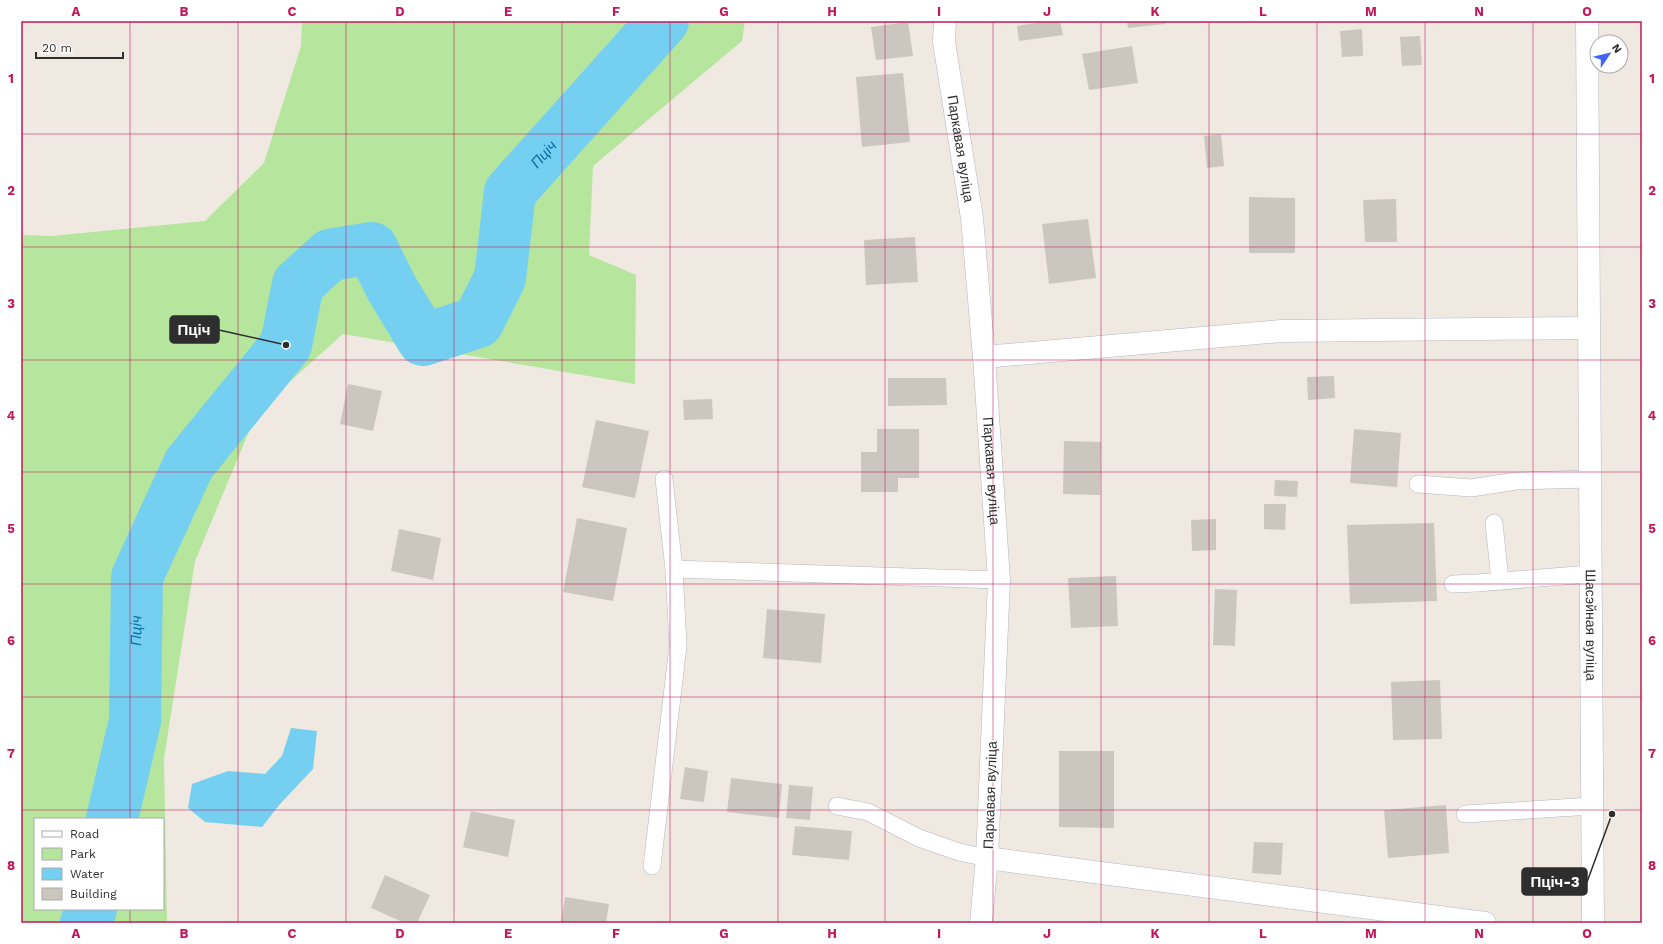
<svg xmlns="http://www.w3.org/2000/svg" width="1663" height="944" viewBox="0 0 1663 944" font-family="'Work Sans',sans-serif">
<rect width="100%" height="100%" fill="#efe9e1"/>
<!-- green -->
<path fill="#b6e59e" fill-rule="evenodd" d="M302,21H745L742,41L593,166L589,255L636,275L635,384L343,334L258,410L195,561L164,758L167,923H21V235L52,236L205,221L264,163L301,46ZM35,819H163V909H35Z"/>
<!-- water -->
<path fill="#75cff0" d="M291,728L317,731L313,769L280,804L262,827L205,822L188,808L192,784L228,771L265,774L282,756Z"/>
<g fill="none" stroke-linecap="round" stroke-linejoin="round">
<!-- river -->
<g stroke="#75cff0" stroke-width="52">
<path id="s1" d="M112,819L135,721L137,577L189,464L286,345L298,284L330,255L372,248L391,287L423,340L478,322L500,278L510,192L663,21"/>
<path d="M86,923L91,909"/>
</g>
</g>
<!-- building -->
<g fill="#cbc7bf">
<path d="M1047,21H1060L1063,35L1019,41L1017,26Z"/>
<path d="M1127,21H1165V24L1128,28Z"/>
<path d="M908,22L913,56L876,60L871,27Z"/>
<path d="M1362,29L1363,56L1342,57L1340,31Z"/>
<path d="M1420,36L1422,65L1402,66L1400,37Z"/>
<path d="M1132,46L1138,83L1089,90L1082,54Z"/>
<path d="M903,73L910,142L862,147L856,77Z"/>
<path d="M1221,134L1224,166L1207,168L1204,136Z"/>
<path d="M1249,197L1295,198V253H1249Z"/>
<path d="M1396,199L1397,242H1365L1363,200Z"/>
<path d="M1088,219L1096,278L1049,284L1042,224Z"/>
<path d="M915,237L918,282L866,285L864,240Z"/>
<path d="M1334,376L1335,398L1308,400L1307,377Z"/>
<path d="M888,378H946L947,405L888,406Z"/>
<path d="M348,384L382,391L373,431L340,424Z"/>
<path d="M712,399L713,419L684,420L683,400Z"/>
<path d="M596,420L649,431L635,498L582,487Z"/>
<path d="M877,429H919V478H898V492H861V452H877Z"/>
<path d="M1354,429L1401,433L1397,487L1350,483Z"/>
<path d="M1064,441L1101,442L1100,495L1063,494Z"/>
<path d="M1275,480L1298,481L1297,497L1274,496Z"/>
<path d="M1264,504H1286L1285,530L1264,529Z"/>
<path d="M577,518L627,528L613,601L563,592Z"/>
<path d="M1216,519V550L1192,551L1191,520Z"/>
<path d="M1434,523L1437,601L1350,604L1347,525Z"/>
<path d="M399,529L441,538L433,580L391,571Z"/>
<path d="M1116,576L1118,626L1071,628L1068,578Z"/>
<path d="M1215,589L1237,590L1235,646L1213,645Z"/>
<path d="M767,609L825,614L821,663L763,658Z"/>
<path d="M1440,680L1442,739L1393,740L1391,682Z"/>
<path d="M1059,751H1114V828L1059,827Z"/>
<path d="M685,767L708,771L704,802L680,799Z"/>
<path d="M731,778L782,784L779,818L727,812Z"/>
<path d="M789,785L813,787L810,820L786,818Z"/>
<path d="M1446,805L1449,853L1388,858L1384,810Z"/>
<path d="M471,811L515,820L508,857L463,847Z"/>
<path d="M795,826L852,831L849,860L792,855Z"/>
<path d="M1254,842L1283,843L1281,875L1252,873Z"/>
<path d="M385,875L430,895L417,923H405L371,908Z"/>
<path d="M565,897L609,904L606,923H561Z"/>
</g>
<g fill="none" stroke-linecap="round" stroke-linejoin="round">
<!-- service casing -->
<g stroke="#b4b7c1" stroke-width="18">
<g id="service">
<path d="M1418,484L1471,488L1516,481L1589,479"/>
<path d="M1494,523L1500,581"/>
<path d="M674,569L999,580"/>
<path d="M1453,584L1477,583L1590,574"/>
<path d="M837,806L868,812L919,838L959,852L987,858"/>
<path d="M1465,814L1592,806"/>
<path d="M652,866L678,646L674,569L664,479"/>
</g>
</g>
<!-- minor casing -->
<g stroke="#b4b7c1" stroke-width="23">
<g id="minor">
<path id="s2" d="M945,21L944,42L972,218L984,357L999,580L987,858L981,923"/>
<path d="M984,357L1281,331L1588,328"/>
<path d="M987,858L1485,923"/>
</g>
</g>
<!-- tertiary casing -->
<g stroke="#b4b7c1" stroke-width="23">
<g id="tertiary">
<path id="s3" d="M1587,21L1593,923"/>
</g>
</g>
<!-- service -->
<use href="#service" stroke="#fff" stroke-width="17"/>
<!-- minor -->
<use href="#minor" stroke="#fff" stroke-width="22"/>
<!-- tertiary -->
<use href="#tertiary" stroke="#fff" stroke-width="22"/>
</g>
<!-- grid -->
<path fill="none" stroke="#c2185b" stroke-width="1" stroke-opacity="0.55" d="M130,21V819M238,21V923M346,21V923M454,21V923M562,21V923M670,21V923M778,21V923M885,21V923M993,21V923M1101,21V923M1209,21V923M1317,21V923M1425,21V923M1533,21V923M21,134H1642M21,247H1642M21,360H1642M21,472H1642M21,584H1642M21,697H1642M21,810H1642M130,909V923"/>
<g text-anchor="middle" stroke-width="3" stroke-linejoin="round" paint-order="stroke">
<!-- street labels -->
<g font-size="14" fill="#2e2e2e" stroke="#fff">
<text dy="5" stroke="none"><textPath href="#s2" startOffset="129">Паркавая вуліца</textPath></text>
<text dy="5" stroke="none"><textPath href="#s2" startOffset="453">Паркавая вуліца</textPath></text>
<text dy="5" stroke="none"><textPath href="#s3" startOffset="604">Шасэйная вуліца</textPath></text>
<text transform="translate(990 795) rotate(-88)" y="5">Паркавая вуліца</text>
</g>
<!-- water labels -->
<g font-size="15" font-style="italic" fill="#0d6fa3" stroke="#fff">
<text dy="5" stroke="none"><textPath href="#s1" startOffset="1020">Пціч</textPath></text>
<text dy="5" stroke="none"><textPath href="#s1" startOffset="191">Пціч</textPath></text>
</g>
</g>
<!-- callouts -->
<path fill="none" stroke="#2e2e2e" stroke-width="1.5" d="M286 345L219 330M1612 814L1587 882"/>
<g fill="#2e2e2e" stroke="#fff" stroke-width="1.5">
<circle cx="286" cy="345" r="4"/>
<circle cx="1612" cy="814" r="4"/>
</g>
<g fill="#2e2e2e" stroke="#2e2e2e" stroke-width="1.5">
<rect x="170" y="316" width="49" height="27" rx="4"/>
<rect x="1522" y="868" width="65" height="27" rx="4"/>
</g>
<g font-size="15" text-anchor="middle" font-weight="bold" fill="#fff">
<text x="194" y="335">Пціч</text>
<text x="1555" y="887">Пціч-3</text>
</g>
<!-- border -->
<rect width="1663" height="944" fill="none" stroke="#ffffff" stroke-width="44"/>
<!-- legend -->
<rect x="34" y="818" width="130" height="92" fill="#ffffff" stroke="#ababab"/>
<rect x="42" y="831" width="20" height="6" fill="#ffffff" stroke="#ababab"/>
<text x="70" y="838" font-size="12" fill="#2e2e2e">Road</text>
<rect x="42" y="848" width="20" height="12" fill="#b6e59e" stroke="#ababab"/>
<text x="70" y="858" font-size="12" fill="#2e2e2e">Park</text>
<rect x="42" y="868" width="20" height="12" fill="#75cff0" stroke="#ababab"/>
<text x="70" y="878" font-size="12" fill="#2e2e2e">Water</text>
<rect x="42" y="888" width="20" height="12" fill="#cbc7bf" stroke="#ababab"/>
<text x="70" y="898" font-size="12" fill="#2e2e2e">Building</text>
<!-- north arrow -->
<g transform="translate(1609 54) rotate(55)"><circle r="19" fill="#ffffff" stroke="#ababab"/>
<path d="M0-3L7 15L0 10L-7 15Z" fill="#4264fb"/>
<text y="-6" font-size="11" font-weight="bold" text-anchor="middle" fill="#2e2e2e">N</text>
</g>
<!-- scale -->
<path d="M36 52v6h87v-6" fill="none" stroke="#2e2e2e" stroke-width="2"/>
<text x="42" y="52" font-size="12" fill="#2e2e2e" stroke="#ffffff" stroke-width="3" paint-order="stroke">20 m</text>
<rect x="22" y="22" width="1619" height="900" fill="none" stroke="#c2185b" stroke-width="1.5"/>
<g font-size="13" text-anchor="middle" font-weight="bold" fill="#c2185b">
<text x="76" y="16">A</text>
<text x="184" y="16">B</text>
<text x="292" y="16">C</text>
<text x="400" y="16">D</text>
<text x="508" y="16">E</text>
<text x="616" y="16">F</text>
<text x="724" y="16">G</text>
<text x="832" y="16">H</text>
<text x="939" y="16">I</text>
<text x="1047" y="16">J</text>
<text x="1155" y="16">K</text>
<text x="1263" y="16">L</text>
<text x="1371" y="16">M</text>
<text x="1479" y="16">N</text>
<text x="1587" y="16">O</text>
<text x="11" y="83">1</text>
<text x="1652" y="83">1</text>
<text x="11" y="195">2</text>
<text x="1652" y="195">2</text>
<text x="11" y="308">3</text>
<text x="1652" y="308">3</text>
<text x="11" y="420">4</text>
<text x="1652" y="420">4</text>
<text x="11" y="533">5</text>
<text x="1652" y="533">5</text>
<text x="11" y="645">6</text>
<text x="1652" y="645">6</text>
<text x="11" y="758">7</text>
<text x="1652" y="758">7</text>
<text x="11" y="870">8</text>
<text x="1652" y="870">8</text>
<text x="76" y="938">A</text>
<text x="184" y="938">B</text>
<text x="292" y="938">C</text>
<text x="400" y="938">D</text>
<text x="508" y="938">E</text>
<text x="616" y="938">F</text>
<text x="724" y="938">G</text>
<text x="832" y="938">H</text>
<text x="939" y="938">I</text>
<text x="1047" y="938">J</text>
<text x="1155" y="938">K</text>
<text x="1263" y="938">L</text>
<text x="1371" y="938">M</text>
<text x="1479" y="938">N</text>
<text x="1587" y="938">O</text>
</g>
</svg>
